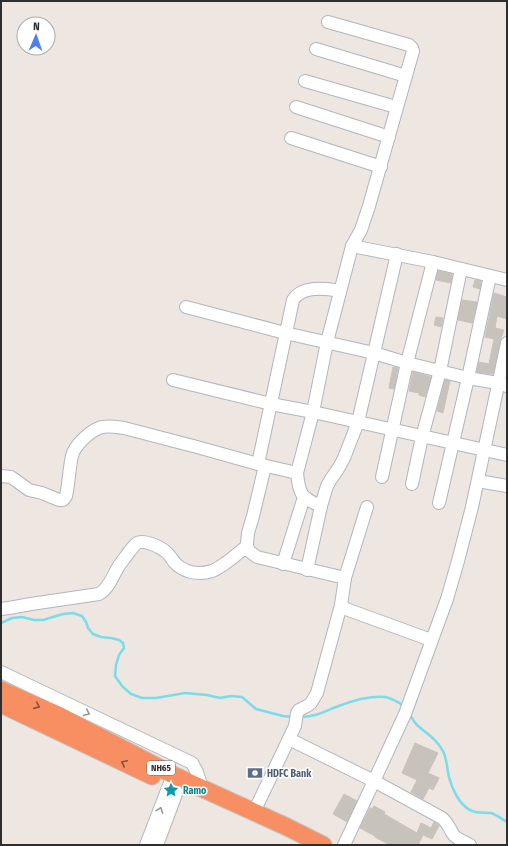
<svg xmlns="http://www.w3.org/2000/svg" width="508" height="846" viewBox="0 0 508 846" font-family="'Fira Sans Condensed',sans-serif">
<rect width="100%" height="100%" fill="#eee7e1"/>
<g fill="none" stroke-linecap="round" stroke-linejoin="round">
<!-- stream -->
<g stroke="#7adbea" stroke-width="2.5">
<path d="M1,623L12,618L22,617L34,620H43L63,614L73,613L82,616L86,622L88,628L93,634L101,637L111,638L119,640L123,643L124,648L119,655L116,665L115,676L122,686L131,694L142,698H156L185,693L207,695L220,698L231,696L242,697L256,709L283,716L293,717"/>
<path d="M410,715C412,718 414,722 417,725C427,734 438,740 444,753C447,761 447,769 449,777C452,789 459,804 470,810C476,814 485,812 491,813C497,815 502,819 507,822"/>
<path d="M300,717C315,717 323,712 336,707C351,701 369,695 385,697C392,698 397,702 403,705"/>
</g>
</g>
<!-- building -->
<g fill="#c7c2bc" stroke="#cac2ba">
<path d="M438,271L452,274L451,283L436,280Z"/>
<path d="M475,280L481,281L480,289L473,287Z"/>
<path d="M494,293L507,297V319L497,316L495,328L504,330L500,341L493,374L477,372L479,362L489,364L494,339L485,337Z"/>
<path d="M462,300L477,302L472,323L458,320Z"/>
<path d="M436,317L443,318L441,327L434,325Z"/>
<path d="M393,367L398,368L394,389L389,388Z"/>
<path d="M413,372L431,377L425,397L419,395V393L409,391Z"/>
<path d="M445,380L450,381L443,413L437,411Z"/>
<path d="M415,743L438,753L428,773L439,778L433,790L429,788L423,799L411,792L417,780L402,773Z"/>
<path d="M344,794L357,801L347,822L333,814Z"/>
<path d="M374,806L385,812L384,814L417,833L421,823L431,828L434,822L439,826L432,839L423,835L418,845H390L375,837V836L360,828L370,808L372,809Z"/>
</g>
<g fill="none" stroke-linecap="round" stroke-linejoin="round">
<!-- minor casing -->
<g stroke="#b1b5bd" stroke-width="14">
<g id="minor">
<path d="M316,49L406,76"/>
<path d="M305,81L396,107"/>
<path d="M296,107L389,137"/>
<path d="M291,138L381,167"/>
<path d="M352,246L433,262L507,280"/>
<path d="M186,307L285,333L374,353L407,363L468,378L498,383L507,386"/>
<path d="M173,380L271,404L313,412L507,455"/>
<path d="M258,464L293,300C302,285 325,288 340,291"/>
<path d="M265,466L253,516L248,533L247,543V546L249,551L257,557L345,578L341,605L346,609L431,640"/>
<path d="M1,476L11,477L29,490L42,493L59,500H63L66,496C69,483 69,469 72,456C74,446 89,432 99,428C106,425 116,427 124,428L197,447L258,464L297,473"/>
<path d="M382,477L407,363L433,262"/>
<path d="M478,481L507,486"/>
<path d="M412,484L422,437L440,371L461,269"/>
<path d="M439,503L468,378L490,276"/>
<path d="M321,506C301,498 299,494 297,473L313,412L327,342L345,273L352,246L361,230L369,206L413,51L412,48L409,45L328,22"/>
<path d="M283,564L304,497"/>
<path d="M307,570L321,506L327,486L331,479L338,469L344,458L358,422L397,254"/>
<path d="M345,578L367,507"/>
<path d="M1,609L9,608L31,604L99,594C108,589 112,578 117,569C120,563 125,558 129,552C132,549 134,545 137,543C144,539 160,547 165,551C169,554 172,559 175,563C185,573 199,575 212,571C223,567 237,554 247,546"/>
<path d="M1,672L171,753L192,763L197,772L202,788"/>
<path d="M289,739L374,781L442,818C448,823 449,828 453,834C456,839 465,842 470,845"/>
<path d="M254,812L295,726L297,713L299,710L307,706L311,703L317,693L341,605"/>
<path d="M146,845L173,775"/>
<path d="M157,845L178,789L183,779"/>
<path d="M344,845L374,781L405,714L447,599L458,561L472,507L507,343"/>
</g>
</g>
<!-- highway casing -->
<g stroke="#c4c4c4" stroke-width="19">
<g id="highway">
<path d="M1,690L58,715L177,777L287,827L323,845"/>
<path d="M1,704L152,776"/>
</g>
</g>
<!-- minor -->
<use href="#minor" stroke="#fff" stroke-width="12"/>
<!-- highway -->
<use href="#highway" stroke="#f78f63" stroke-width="17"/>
</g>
<!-- one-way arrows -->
<defs><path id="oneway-chevron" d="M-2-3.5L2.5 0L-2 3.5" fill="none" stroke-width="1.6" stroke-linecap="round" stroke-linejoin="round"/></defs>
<g stroke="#7e5543">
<use href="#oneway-chevron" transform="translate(37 706) rotate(24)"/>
<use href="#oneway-chevron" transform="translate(124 763) rotate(-155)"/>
</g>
<g stroke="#969696">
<use href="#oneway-chevron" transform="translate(87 713) rotate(25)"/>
<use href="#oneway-chevron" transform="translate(160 810) rotate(-69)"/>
</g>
<!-- icons -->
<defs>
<g id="bank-bare" transform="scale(1.2)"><path d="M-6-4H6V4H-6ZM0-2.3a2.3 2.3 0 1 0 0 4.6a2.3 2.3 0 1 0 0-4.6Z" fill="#5c6f8a" stroke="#fff" stroke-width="2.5" paint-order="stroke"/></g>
<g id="sight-bare" transform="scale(1.2)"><path d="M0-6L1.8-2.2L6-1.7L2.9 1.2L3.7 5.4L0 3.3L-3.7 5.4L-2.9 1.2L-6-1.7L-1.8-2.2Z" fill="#0f9aa8" stroke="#fff" stroke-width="2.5" paint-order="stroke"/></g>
</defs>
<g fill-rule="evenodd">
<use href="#bank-bare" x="255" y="773"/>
<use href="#sight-bare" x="171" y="790"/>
</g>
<g text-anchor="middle" stroke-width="3" stroke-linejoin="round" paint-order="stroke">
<!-- shield labels -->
<rect fill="#fff" stroke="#6d6d6d" stroke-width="1" x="147" y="761" width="28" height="14" rx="3"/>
<g font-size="9" font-weight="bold" fill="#2e2e2e">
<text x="161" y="771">NH65</text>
</g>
<!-- service labels -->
<g font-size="10" font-weight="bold" fill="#4e5e75" stroke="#fff" text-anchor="start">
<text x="267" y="777">HDFC Bank</text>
</g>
<!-- culture labels -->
<g font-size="10" font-weight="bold" fill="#0d838f" stroke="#fff" text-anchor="start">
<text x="183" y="794">Ramo</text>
</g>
</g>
<!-- border -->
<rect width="508" height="846" fill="none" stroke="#2e2e2e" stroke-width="4"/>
<!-- north arrow -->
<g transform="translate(36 36) rotate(2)"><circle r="19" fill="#ffffff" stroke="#ababab"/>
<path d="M0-3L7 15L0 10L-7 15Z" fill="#4a80f2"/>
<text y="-6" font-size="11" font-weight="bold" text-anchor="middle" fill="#2e2e2e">N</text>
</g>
</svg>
